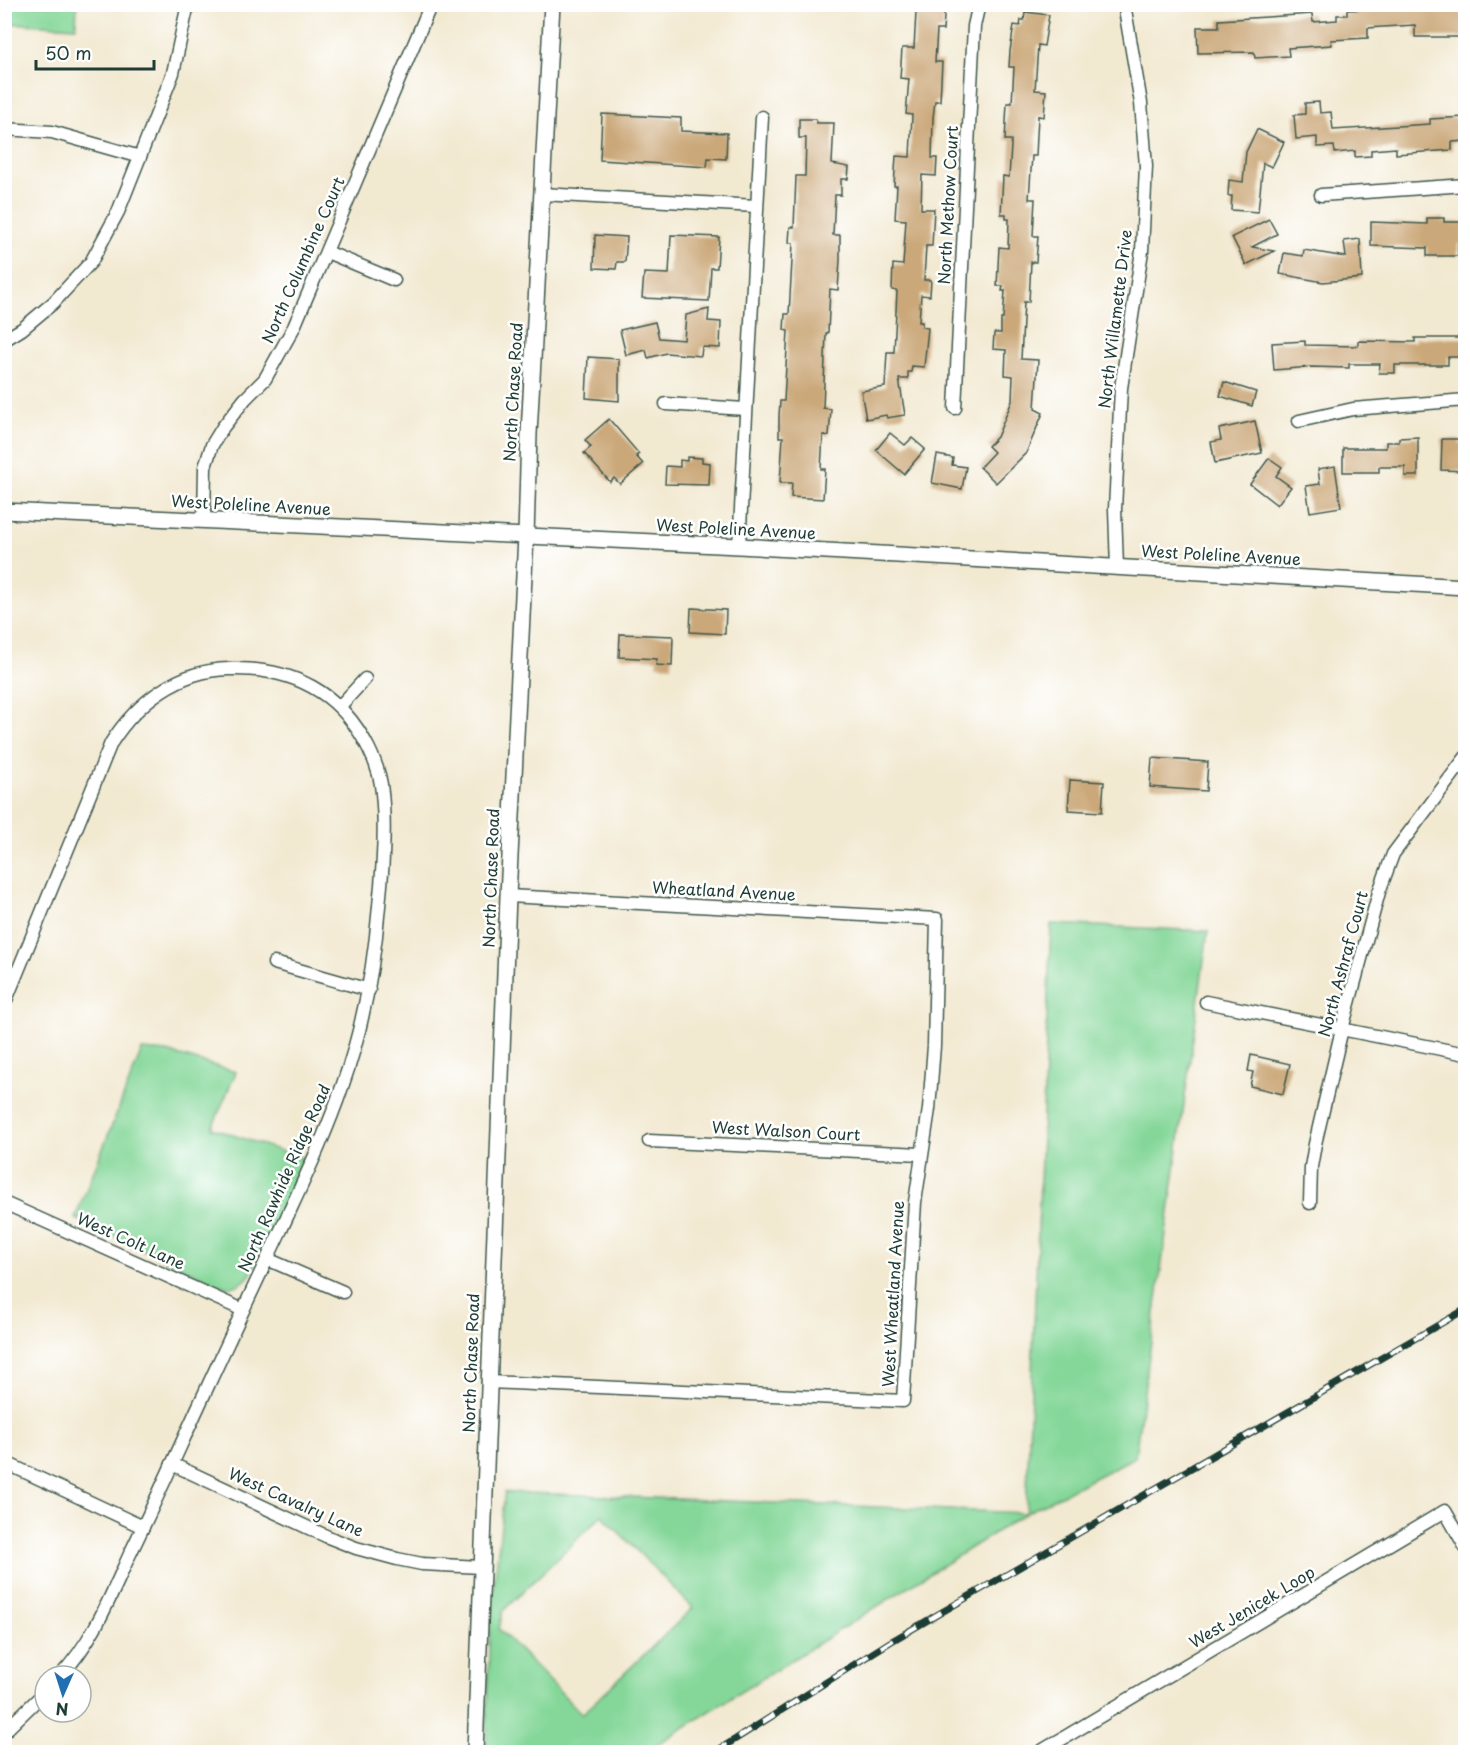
<svg xmlns="http://www.w3.org/2000/svg" width="1470" height="1757" viewBox="0 0 1470 1757" font-family="'Playpen Sans',sans-serif">
<rect width="100%" height="100%" fill="#fff"/>
<filter id="ink" filterUnits="userSpaceOnUse"><feTurbulence type="fractalNoise" baseFrequency=".0167" numOctaves="2"/><feDisplacementMap in="SourceGraphic" scale="12" xChannelSelector="R" yChannelSelector="G"/><feConvolveMatrix kernelMatrix="1 2 1 2 8 2 1 2 1" color-interpolation-filters="sRGB"/></filter>
<filter id="wash" filterUnits="userSpaceOnUse"><feTurbulence type="fractalNoise" baseFrequency=".008" numOctaves="4" result="noise"/><feDisplacementMap in="SourceGraphic" scale="24" xChannelSelector="R" yChannelSelector="G"/><feGaussianBlur stdDeviation="1.35" result="paint"/><feColorMatrix in="noise" values="0 0 0 0 0 0 0 0 0 0 0 0 0 0 0 0 0 1.4 0 .05"/><feComposite in="paint" operator="in"/></filter>
<g filter="url(#wash)">
<rect width="100%" height="100%" fill="#f2e9d1"/>
<!-- green -->
<g fill="#84d799" stroke="#528a66" stroke-width="1.5" fill-rule="evenodd">
<path d="M4,5H77L76,27L5,23Z"/>
<path d="M1051,924L1208,931L1135,1457L1026,1513L645,1752H486L490,1619L505,1492L1026,1513ZM602,1515L693,1608L582,1714L499,1629L503,1611Z"/>
<path d="M142,1050L167,1052L236,1072L212,1128L305,1159L250,1275C241,1286 232,1289 219,1285L75,1218Z"/>
</g>
<g id="blocks">
<!-- building -->
<g fill="#cba879">
<path d="M928,4H945L943,30H937L935,62H942L940,101H935L933,118L932,158H937L936,176L922,175L921,209H934L932,246H926L924,280H931L930,296L921,295L919,322H922V327L928,328L924,367L912,366L911,372H908V379H899L905,415L887,418L886,415L866,419L861,391L885,387L887,352H894L897,291L892,290L893,264L903,265L906,220L895,219L897,186H894L896,156L910,157L912,115L906,114L909,79L900,78L902,48H914L916,12L928,13Z"/>
<path d="M1437,5V9L1466,10V37H1415V25L1382,27L1368,28V38L1331,40L1332,45L1288,48L1289,56L1255,58L1254,52L1198,53L1197,27H1219V20L1312,14L1313,22L1337,20V15H1347V10Z"/>
<path d="M1025,12L1049,15L1044,46L1038,45L1035,90L1046,91L1044,117L1038,116L1036,156H1032L1029,199H1035L1033,236H1038L1036,262H1031L1029,302H1024L1021,359L1038,360L1035,409L1043,413L1026,453L996,483L980,467L994,452L988,446L997,437L1012,401L1013,376L1005,375L1006,350L993,349L994,333H1001V319H1003L1005,291H1002L1003,286H997L999,247L1008,248L1009,219H1006V214H1001L1003,176L1009,177L1011,146V140H1005L1007,103H1012L1014,67H1009L1010,51L1014,25L1020,26L1021,20H1024Z"/>
<path d="M1319,102L1320,113L1331,112L1333,130L1430,124V119L1465,117L1466,141L1452,142V150L1396,154V148L1371,150V156L1355,157V151L1335,153L1334,146L1317,147V137L1296,139L1294,115L1305,114V103Z"/>
<path d="M602,114L681,118V131L727,133L726,159L708,158L707,167L600,160Z"/>
<path d="M799,119H816V123H834L832,164L849,167L848,179H841V195H835L833,235H840V260L838,290L830,289L828,333H826L823,408L831,409L829,436L823,435L821,469H825L823,499L791,497L792,483H780L783,437H779V416L780,401H784L788,331L784,330L785,314H789L793,243H789L790,227H794L796,176H805L806,138H799Z"/>
<path d="M1257,129L1284,142L1272,167L1263,163L1258,212L1231,210L1232,196H1228L1229,180L1243,182L1246,152Z"/>
<path d="M1427,218H1444V222H1466V244H1458V256H1427V248L1371,246V222L1427,224Z"/>
<path d="M1269,219L1277,234L1252,247L1274,251L1246,265L1232,237Z"/>
<path d="M595,235L627,237L625,262H617L616,269L594,268Z"/>
<path d="M671,235L719,237L717,268H711L709,301L642,298L644,273L669,274Z"/>
<path d="M1360,239L1362,278L1323,282L1280,274L1284,253L1303,256L1304,250L1346,257L1344,241Z"/>
<path d="M709,309L708,321L721,322L720,348L702,347L701,356L666,353L648,358L646,350L626,355L620,330L655,322L659,338L684,340L686,315Z"/>
<path d="M1415,338H1466V357H1448V365H1395V373H1379L1380,364H1349V368L1311,367L1274,370L1272,343L1305,341V345L1358,346V341L1415,342Z"/>
<path d="M588,357L619,359V401L586,398Z"/>
<path d="M1224,382L1256,392L1252,406L1220,396Z"/>
<path d="M609,419L639,454L636,456L643,464L620,484L614,478L610,482L584,453L591,447L585,440Z"/>
<path d="M1255,421L1262,453L1215,463L1211,442L1221,440L1219,429Z"/>
<path d="M890,433L905,445L912,438L925,449L904,474L876,450Z"/>
<path d="M1418,437V476H1405V467H1379V472H1343V448H1386V442H1399V438Z"/>
<path d="M1442,439H1460V444H1466V471L1441,470Z"/>
<path d="M937,455L953,458L952,465L966,467L962,489L932,483Z"/>
<path d="M687,457L702,458V462L710,463L709,485L665,484L666,466L680,467V460L687,461Z"/>
<path d="M1269,458L1282,467L1276,476L1291,487L1277,505L1250,484Z"/>
<path d="M1335,466L1341,507L1310,512L1306,486L1320,484L1318,469Z"/>
<path d="M691,608L726,610L725,634L690,632Z"/>
<path d="M620,634L673,636L672,666L656,665L657,659L619,657Z"/>
<path d="M1152,758L1208,762L1206,791L1150,787Z"/>
<path d="M1070,780L1104,782L1102,812L1068,810Z"/>
<path d="M1251,1055L1290,1064L1283,1094L1250,1086L1253,1072L1248,1071Z"/>
</g>
</g>
</g>
<g filter="url(#ink)">
<use href="#blocks" fill-opacity="0" stroke="#3f574c" stroke-width="1.5"/>
<g fill="none" stroke-linecap="round" stroke-linejoin="round">
<!-- minor casing -->
<g stroke="#3f574c" stroke-width="15">
<g id="minor">
<path d="M4,129L52,132L140,157"/>
<path d="M542,194L756,206"/>
<path d="M1321,195L1466,185"/>
<path d="M327,252L394,280"/>
<path d="M4,340L22,329L53,303L91,262L118,212L173,73L188,4"/>
<path d="M666,404L745,409"/>
<path d="M955,408L974,26L979,4"/>
<path d="M1299,421L1353,409L1466,400"/>
<path d="M204,521L205,467L212,445L223,427L245,399L265,379L294,327L431,4"/>
<path d="M739,546L762,117"/>
<path d="M1117,568L1115,509L1121,388L1142,251L1146,166L1141,103L1124,4"/>
<path d="M340,706L365,679"/>
<path d="M274,963L369,990"/>
<path d="M1206,1002L1466,1054"/>
<path d="M4,1005L111,743C137,702 179,670 229,669C292,667 341,692 369,749C376,763 381,778 382,793C386,830 383,869 379,906C374,967 363,1028 342,1087C325,1137 302,1184 280,1232C255,1284 231,1336 207,1388C181,1444 156,1501 129,1556C110,1598 92,1643 60,1676"/>
<path d="M649,1141L921,1154"/>
<path d="M4,1203L243,1310"/>
<path d="M1310,1203L1311,1167L1315,1144L1342,1029L1379,892L1393,854L1466,757"/>
<path d="M267,1259L343,1292"/>
<path d="M488,1382L903,1401L915,1202L929,1109L934,1046L937,919L508,896"/>
<path d="M4,1462L143,1527"/>
<path d="M172,1464L328,1537L356,1548L397,1559L422,1564L481,1567"/>
<path d="M4,1732L45,1692"/>
<path d="M1040,1752L1445,1511L1466,1548"/>
</g>
</g>
<!-- tertiary casing -->
<g stroke="#3f574c" stroke-width="18">
<g id="tertiary">
<path d="M4,511L739,546L1466,587"/>
<path d="M475,1752L508,896L526,536L529,434L552,4"/>
</g>
</g>
<!-- minor -->
<use href="#minor" stroke="#fff" stroke-width="12"/>
<!-- tertiary -->
<use href="#tertiary" stroke="#fff" stroke-width="15"/>
<!-- rail casing -->
<g stroke="#1f3d34" stroke-width="7">
<path id="rail" d="M715,1752L890,1642L1466,1309"/>
</g>
<!-- rail -->
<use href="#rail" stroke="#fff" stroke-width="4.5" stroke-dasharray="14" stroke-linecap="butt"/>
</g>
</g>
<g text-anchor="middle" stroke-width="5" stroke-linejoin="round" paint-order="stroke">
<!-- street labels -->
<g font-size="16" fill="#1f3d34" stroke="#fff">
<text transform="translate(948 205) rotate(-87)" y="6">North Methow Court</text>
<text transform="translate(303 260) rotate(-66)" y="6">North Columbine Court</text>
<text transform="translate(1115 319) rotate(-83)" y="6">North Willamette Drive</text>
<text transform="translate(513 392) rotate(-87)" y="6">North Chase Road</text>
<text transform="translate(251 505) rotate(3)" y="6">West Poleline Avenue</text>
<text transform="translate(736 529) rotate(3)" y="6">West Poleline Avenue</text>
<text transform="translate(1221 555) rotate(3)" y="6">West Poleline Avenue</text>
<text transform="translate(491 878) rotate(-88)" y="6">North Chase Road</text>
<text transform="translate(724 891) rotate(3)" y="6">Wheatland Avenue</text>
<text transform="translate(1343 964) rotate(-75)" y="6">North Ashraf Court</text>
<text transform="translate(786 1131) rotate(3)" y="6">West Walson Court</text>
<text transform="translate(284 1178) rotate(-66)" y="6">North Rawhide Ridge Road</text>
<text transform="translate(131 1241) rotate(24)" y="6">West Colt Lane</text>
<text transform="translate(893 1294) rotate(-87)" y="6">West Wheatland Avenue</text>
<text transform="translate(471 1363) rotate(-88)" y="6">North Chase Road</text>
<text transform="translate(296 1502) rotate(24)" y="6">West Cavalry Lane</text>
<text transform="translate(1252 1607) rotate(-31)" y="6">West Jenicek Loop</text>
</g>
</g>
<!-- margin -->
<rect width="1470" height="1757" fill="none" stroke="#fff" stroke-width="24"/>
<!-- north arrow -->
<g transform="translate(63 1694) rotate(183)"><circle r="28" fill="#ffffff" stroke="#a5b1ae" stroke-width="1.5"/>
<path d="M0-4.5L10 22L0 15L-10 22Z" fill="#1f6fb2"/>
<text y="-9" font-size="16" font-weight="bold" text-anchor="middle" fill="#1f3d34">N</text>
</g>
<!-- scale -->
<path d="M36 60v9h118v-9" fill="none" stroke="#1f3d34" stroke-width="3"/>
<text x="45" y="60" font-size="18" fill="#1f3d34" stroke="#ffffff" stroke-width="4.5" paint-order="stroke">50 m</text>
</svg>
